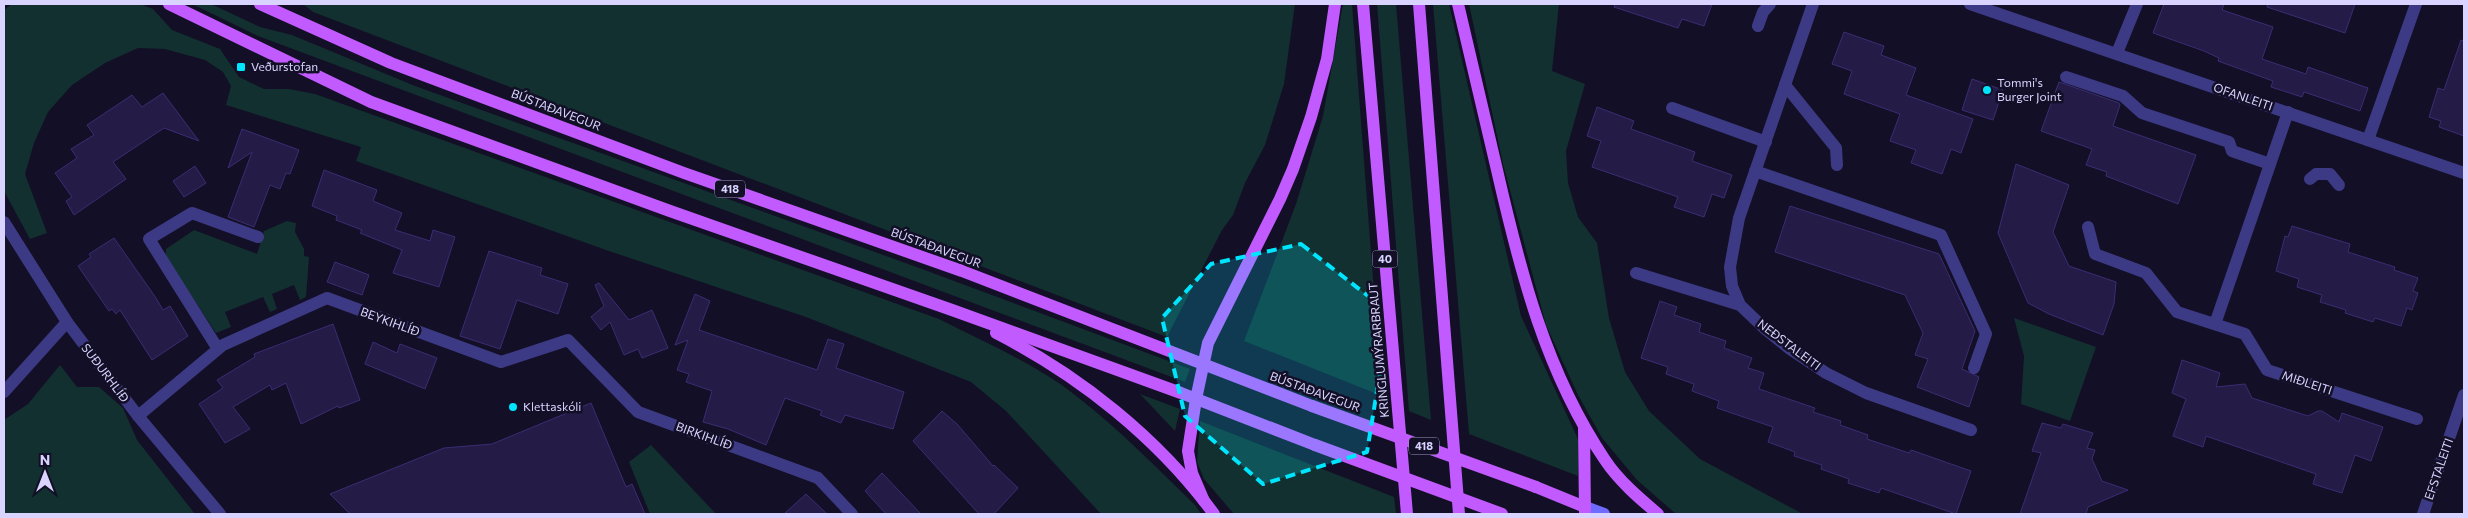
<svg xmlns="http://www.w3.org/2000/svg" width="2468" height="518" viewBox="0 0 2468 518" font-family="Commissioner,sans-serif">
<rect width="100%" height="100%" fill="#130f26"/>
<!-- green -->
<g fill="#12302f">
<path d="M12,4H140L153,9L172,30L220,49L239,77L264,89H289L315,94L939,319C984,342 1034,363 1075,395C1118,428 1156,467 1195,505L1201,514H1101L1006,411L971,382L806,317L606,250L356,161L361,147L226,105L231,86L223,72L205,60L165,49L138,48L105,63L72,85L48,112L34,143L25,174L47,233L30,239L4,191V10Z"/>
<path d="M192,4H211L260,27L292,35L415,86L922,269L1190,369L1185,382L258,36Z"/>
<path d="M303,4H1295L1284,84L1265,145L1245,183L1233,215L1222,230L1167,337L313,12Z"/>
<path d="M1343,4H1352L1382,396L1244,341L1296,204L1323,116Z"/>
<path d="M1377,4H1396L1431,420L1409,411Z"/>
<path d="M1433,4H1449L1521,316L1578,439V476L1469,434Z"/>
<path d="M1469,4H1559L1552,71L1585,84L1566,151L1568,183L1578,217L1597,243L1609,318L1625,372L1649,411L1700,459L1803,514H1676L1637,480L1602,438L1578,395L1546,325L1503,164Z"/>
<path d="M287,221L296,223L295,232L304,249V256L309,257L306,297L300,300L294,285L272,294L277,309L270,312L263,297L225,312L231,327L216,333L166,257V249L194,230L257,254L264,231Z"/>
<path d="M2014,318L2096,347L2070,421L2021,404L2024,356Z"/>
<path d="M60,365L77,387H99L123,408L137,440L195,514H4V420L28,404Z"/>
<path d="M1140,394L1180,409L1175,431Z"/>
<path d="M1200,421L1394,497L1396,514H1234L1204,479L1197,462Z"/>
<path d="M651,445L716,514H650L629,462Z"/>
</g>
<!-- building -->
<g fill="#241b47" stroke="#3b2d73">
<path d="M1615,4H1712L1704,26L1682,19L1678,28L1614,7Z"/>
<path d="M2164,4H2224L2222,10L2273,27L2262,59L2306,74L2308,67L2368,88L2360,111L2304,92L2302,97L2271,87L2273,81L2218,61L2219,58L2204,51L2153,33Z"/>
<path d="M2268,4H2355L2345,33L2267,7Z"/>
<path d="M1844,32L1884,46L1881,55L1916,68L1906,95L1973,119L1961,153L1951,149L1942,174L1911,163L1916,150L1890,141L1900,114L1844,94L1852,71L1832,64Z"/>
<path d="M2461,40L2464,41V136L2439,127L2441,121L2429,117L2438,88L2444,90Z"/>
<path d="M1972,79L2003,90L1993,120L1962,110Z"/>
<path d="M2059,82L2119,103L2120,105L2113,126L2196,155L2178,204L2106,176L2107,172L2086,165L2092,149L2041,131Z"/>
<path d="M163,93L199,141L164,128L113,162L126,179L74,215L66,201L72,197L55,173L77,158L71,149L94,135L87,125L132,95L142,107Z"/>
<path d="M1597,107L1634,121L1631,129L1695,152L1692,161L1732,175L1724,198L1712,194L1704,217L1674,207L1678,197L1592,167L1601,141L1587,136Z"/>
<path d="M242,129L299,150L290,174L286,173L280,189L270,185L254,227L228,217L252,152L228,168Z"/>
<path d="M2016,164L2069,185L2053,232L2069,266L2116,282L2114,304L2103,335L2049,314L2028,303L1998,233Z"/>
<path d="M195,166L206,183L184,197L173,181Z"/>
<path d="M324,170L377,190L373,201L402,213L395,230L430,241L433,230L455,237L439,287L393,273L402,250L360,233L362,230L336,220L337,216L312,206Z"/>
<path d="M1790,206L1939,254L1975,331L1962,369L1979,377L1969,407L1917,387L1928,359L1915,355L1923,333L1905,295L1775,252Z"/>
<path d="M2292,226L2350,244L2348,252L2395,267L2394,270L2418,278L2413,291L2418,293L2412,310L2407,308L2401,326L2375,318L2373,322L2345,313L2346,310L2320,302L2322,295L2297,287L2299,279L2276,271L2285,236L2288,237Z"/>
<path d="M114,238L156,298L163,310L170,306L188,336L152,360L120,310L116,314L112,309L109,311L78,266L91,257L89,254Z"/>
<path d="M489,251L542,268L540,275L568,284L558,314L517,300L500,349L460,336Z"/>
<path d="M335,262L369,275L362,295L327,282Z"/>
<path d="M599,283L629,320L652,310L668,348L642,358L638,349L624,355L610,322L601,330L591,317L604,306L595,285Z"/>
<path d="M695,294L710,301L699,330L817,370L828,339L844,344L836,368L904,392L893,429L845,415L841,423L820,415L822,411L785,398L766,445L728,429L703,422L712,391L686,382L689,374L677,370L688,340L675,345Z"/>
<path d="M1660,301L1677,307L1674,315L1701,324L1699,332L1726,341L1724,348L1752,358L1748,368L1764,373L1759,389L1815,408L1813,412L1841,421L1840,425L1868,435L1867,439L1909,453L1911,450L1971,471L1956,514L1881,488L1879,493L1848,483L1849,479L1821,469L1822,465L1794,456L1795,452L1768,442L1773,427L1717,408L1719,401L1692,391L1694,384L1666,374L1668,367L1641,358Z"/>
<path d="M333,324L360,400L339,408L338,406L301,424L286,383L272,390L270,385L233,407L250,429L225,443L199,404L223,388L217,380L255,357L254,354Z"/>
<path d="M373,342L397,353L400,344L437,358L425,389L365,364Z"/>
<path d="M2182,360L2220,373L2216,387L2245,384L2252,398L2308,416L2318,411H2322L2339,422L2342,413L2383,427L2371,461L2355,455L2342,493L2313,484L2316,474L2206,436L2203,447L2173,436L2186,399L2172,393Z"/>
<path d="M591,403L626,487L632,484L645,514H350L330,494L444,448L492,444Z"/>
<path d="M942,411L957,424L993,466L994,465L1018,488L994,514H979L913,441Z"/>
<path d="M2042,423L2061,428L2063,424L2093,433L2087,448L2095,450L2092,459L2102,481L2128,490L2088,507L2086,514H2020L2041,453L2032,451Z"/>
<path d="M882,473L921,514H886L865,491Z"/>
<path d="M806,494L827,514H784Z"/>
</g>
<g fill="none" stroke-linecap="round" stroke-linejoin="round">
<!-- service -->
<g stroke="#3d3a85" stroke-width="12">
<path d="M1758,26L1763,12L1770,4"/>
<path d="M2066,77L2123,96L2142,113L2229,142L2232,151L2270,164"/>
<path d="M1785,85L1836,148L1837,165"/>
<path d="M1672,108L1766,142"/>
<path d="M2310,179L2316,174H2330L2339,185"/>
<path d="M1636,273L1740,305"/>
</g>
<!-- minor -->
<g stroke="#3d3a85" stroke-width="12">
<path d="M1813,4L1739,218L1730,267L1732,286L1740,305L1764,328L1790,349L1826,373L1866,393L1971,430"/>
<path d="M1970,4L2464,173"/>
<path d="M2117,53L2137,4"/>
<path d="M2368,140L2416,4"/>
<path d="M1755,171L1941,235L1986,334L1974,368"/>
<path d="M4,222L67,322L138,416L220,514"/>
<path d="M2088,227L2095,254L2146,273L2177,312L2245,334L2267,370L2417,419"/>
<path d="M2215,324L2288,112"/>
<path d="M218,349L149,239L192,213L258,237"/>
<path d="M4,392L67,322"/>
<path d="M138,416L223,345L327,298L501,362L568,340L638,412L818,478L852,514"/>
<path d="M2423,514L2464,395"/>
</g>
<!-- secondary -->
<path stroke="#6f6bff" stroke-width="12" d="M1585,507L1604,514"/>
<!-- primary -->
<g stroke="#c25bff" stroke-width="12">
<path d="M169,4L371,102L670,211L952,310L1181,393L1315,445"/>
<path d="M260,4L391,63L684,173L962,271L1312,406"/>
<path d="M1363,4L1407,514"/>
<path d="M1419,4L1459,514"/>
<path d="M1458,4C1471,59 1484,115 1497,170C1520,271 1546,373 1605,460C1619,481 1639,498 1658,514"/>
<path d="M996,333C1080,376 1158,438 1214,514"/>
<path d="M1584,427L1585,514"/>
<path d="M1536,487L1585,507"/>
<path d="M1204,501L1192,473L1188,451L1196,399L1208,343L1280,199L1293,169L1311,117L1327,59L1335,4"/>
</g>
<!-- primary-bridge -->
<g stroke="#c25bff" stroke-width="12">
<path d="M1312,406L1536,487"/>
<path d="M1315,445L1502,514"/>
</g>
</g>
<!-- marked area -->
<path fill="#00e5ff" fill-opacity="0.2" stroke="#00e5ff" stroke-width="4" stroke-dasharray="10 6" stroke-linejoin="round" d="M1301,244L1372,299L1382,360L1367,452L1263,484L1185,416L1162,318L1211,264Z"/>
<!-- markers -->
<g fill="#00e5ff" stroke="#130f26" stroke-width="2">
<rect x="236" y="62" width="10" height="10" rx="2.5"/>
<circle cx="1987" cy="90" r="5"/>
<circle cx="513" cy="407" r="5"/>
</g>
<g text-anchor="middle" stroke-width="5" stroke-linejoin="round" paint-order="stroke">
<!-- shield labels -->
<g fill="#130f26" stroke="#9e99be" stroke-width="1">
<rect x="715" y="180.5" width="30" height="17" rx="4"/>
<rect x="1372.5" y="250.5" width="25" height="17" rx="4"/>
<rect x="1409" y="437.5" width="30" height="17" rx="4"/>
</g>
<g font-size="11" font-weight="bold" fill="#d9d4ff">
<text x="730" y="193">418</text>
<text x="1385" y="263">40</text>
<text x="1424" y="450">418</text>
</g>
<!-- poi labels -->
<g font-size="12" fill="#d9d4ff" stroke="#130f26" text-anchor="start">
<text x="251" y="71">Veðurstofan</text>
<text x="1997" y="87">Tommi's<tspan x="1997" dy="14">Burger Joint</tspan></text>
<text x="523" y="411">Klettaskóli</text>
</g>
<!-- street labels -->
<g font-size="12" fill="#d9d4ff" stroke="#130f26">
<text transform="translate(2243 97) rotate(19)" y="4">OFANLEITI</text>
<text transform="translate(556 110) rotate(21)" y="4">BÚSTAÐAVEGUR</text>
<text transform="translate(936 248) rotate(20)" y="4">BÚSTAÐAVEGUR</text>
<text transform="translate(390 322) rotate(20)" y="4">BEYKIHLÍÐ</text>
<text transform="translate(1789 345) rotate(37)" y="4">NEÐSTALEITI</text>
<text transform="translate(1379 350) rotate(-95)" y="4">KRINGLUMÝRARBRAUT</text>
<text transform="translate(105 373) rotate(53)" y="4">SUÐURHLÍÐ</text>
<text transform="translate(2307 383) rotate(18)" y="4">MIÐLEITI</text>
<text transform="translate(1315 392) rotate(20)" y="4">BÚSTAÐAVEGUR</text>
<text transform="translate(704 436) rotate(20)" y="4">BIRKIHLÍÐ</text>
<text transform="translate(2439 469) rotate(-71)" y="4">EFSTALEITI</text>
</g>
</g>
<!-- border -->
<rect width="2468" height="518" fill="none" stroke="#d9d4ff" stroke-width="10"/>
<!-- north arrow -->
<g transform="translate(45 473)" stroke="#130f26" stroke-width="4" paint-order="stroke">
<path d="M0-4L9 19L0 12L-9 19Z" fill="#d9d4ff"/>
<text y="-8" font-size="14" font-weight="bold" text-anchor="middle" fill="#d9d4ff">N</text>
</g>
</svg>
